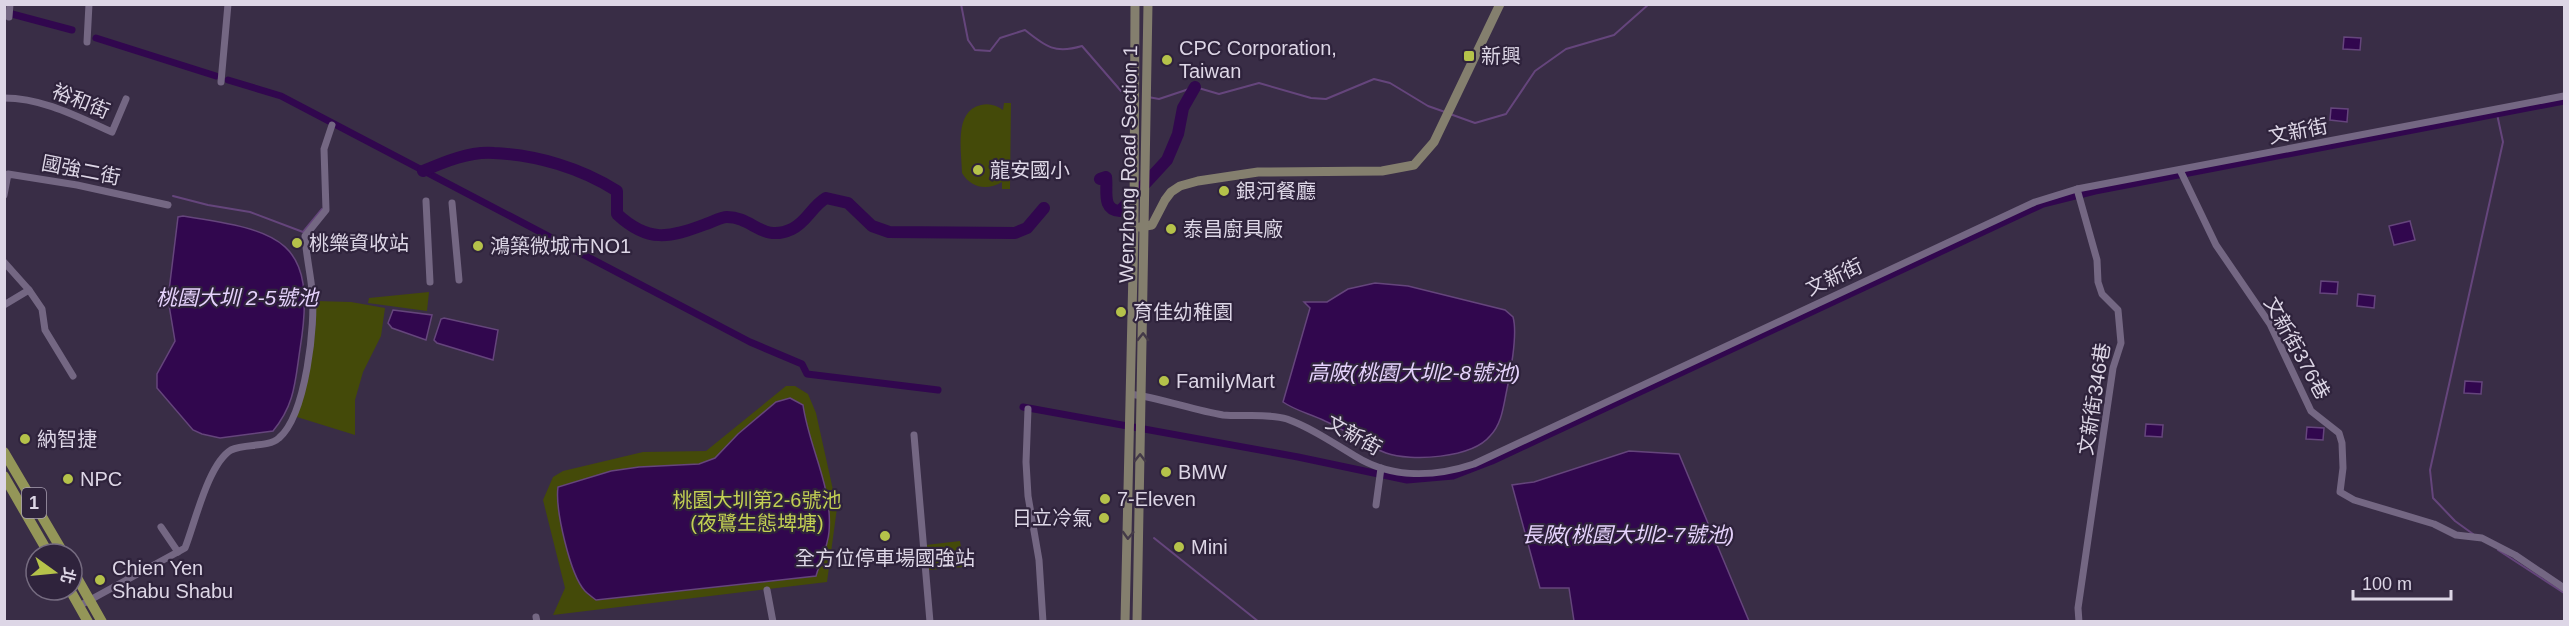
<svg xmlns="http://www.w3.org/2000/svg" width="2569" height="626" viewBox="0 0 2569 626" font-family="Arial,'Noto Sans TC',sans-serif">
<rect width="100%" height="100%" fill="#392d46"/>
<!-- green -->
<g fill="#444a09">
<path d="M1004,103H1011L1010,189H1002V182C987,191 971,188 962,173C962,152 953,111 981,105C989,103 996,105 1003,110Z"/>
<path d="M429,292L427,311L368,303L369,298Z"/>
<path d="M316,301L351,302L385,308L381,336L363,372L355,400V435L297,417C309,378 317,341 316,301Z"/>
<path d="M786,386H795L808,394L816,413L837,508L827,582L553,615L565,588L543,500L553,477L563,471L643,452L706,451Z"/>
<path d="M960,541L964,567L929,570L926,545Z"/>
</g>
<!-- water -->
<g fill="#31074e" stroke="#65457c" stroke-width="1.5">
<path d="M2344,37L2361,38L2360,50L2343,49Z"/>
<path d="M2331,108L2348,109L2347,122L2330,120Z"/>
<path d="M183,216C281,231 318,239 300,349C295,382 295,404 273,431L220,438L202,434L193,430L157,388V374L175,341L168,299L178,217Z"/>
<path d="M2410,221L2415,240L2394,245L2389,226Z"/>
<path d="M2321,281L2338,282L2337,294L2320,293Z"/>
<path d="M1375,283L1408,286L1505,310L1513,317C1518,334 1510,376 1506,394C1503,409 1501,425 1490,436C1472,458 1411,462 1386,453C1364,445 1346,430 1325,421C1311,414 1296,411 1283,402L1310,308L1304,302H1327L1348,289Z"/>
<path d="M2358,294L2375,296L2374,308L2357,306Z"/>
<path d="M393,310L432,315L426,340L392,328L388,323Z"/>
<path d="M444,318L498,330L493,360L437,343L434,340L441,319Z"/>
<path d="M2465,381L2482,382L2481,394L2464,393Z"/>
<path d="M790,398L803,405C809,448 833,487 829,532C828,546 820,562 816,576L596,600C592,597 588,594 585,591C570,575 555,509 558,487L611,471L639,467L699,464L715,458L738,434L776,402Z"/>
<path d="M2146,424L2163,425L2162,437L2145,436Z"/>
<path d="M2307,427L2324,428L2323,440L2306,439Z"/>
<path d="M1629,451L1679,454L1749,621H1574L1569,588H1540L1512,485L1534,482Z"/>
</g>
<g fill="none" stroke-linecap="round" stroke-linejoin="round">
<!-- stream -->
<g stroke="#65457c" stroke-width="2">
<path d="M961,4L968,40L975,50L990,51L1000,38L1025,30C1046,47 1055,54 1082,46L1121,91L1131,93"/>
<path d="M1148,97L1159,99L1195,87L1219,94L1259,83L1311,98L1326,99L1374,79L1390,83L1428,106L1445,112"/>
<path d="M1450,114L1475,123L1506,114L1535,71L1566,49L1614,35L1649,4"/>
<path d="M173,196L208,205L250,212L303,232L322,209"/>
<path d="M2473,534L2455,521L2433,498L2430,470L2503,142L2497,114"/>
<path d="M1154,538L1259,622"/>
<path d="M2498,550L2564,593"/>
</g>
<!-- canal -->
<g stroke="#31074e" stroke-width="7">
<path d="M12,14L72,30"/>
<path d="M96,38L216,76"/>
<path d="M228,80L281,96L750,342L802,364L807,374L938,390"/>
<path d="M1023,407L1298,457L1407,480L1453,476L1492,461L2043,204L2095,191L2564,101"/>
</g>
<!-- river -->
<g stroke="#31074e" stroke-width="12">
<path d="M423,171C444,162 470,151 494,153C537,155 581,168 617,191V214C648,243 669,238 706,224C712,222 721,217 727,217C753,217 762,243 792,229C807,222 812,206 826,198L848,203L872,226L889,232L1015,233L1027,228L1044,208"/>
<path d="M1100,179L1106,177C1108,190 1101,210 1120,211L1167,160L1178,134L1183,108L1195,87"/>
</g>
<!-- street -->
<g stroke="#746783" stroke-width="7">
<path d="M9,17L10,4"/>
<path d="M87,42L89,4"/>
<path d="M221,82L228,4"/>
<path d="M4,98C43,98 78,117 112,132L126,99"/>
<path d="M2180,170L2216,245L2270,324L2311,411L2339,433L2342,443L2343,468L2340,492L2354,500L2434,524L2456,535L2482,538L2515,555L2564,588"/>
<path d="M2077,189L2097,260L2098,282L2102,294L2118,310L2121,343L2113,368L2078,608L2079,622"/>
<path d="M4,195L8,174L77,185L168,205"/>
<path d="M426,201L430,282"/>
<path d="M452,203L459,280"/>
<path d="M4,262L29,290L42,309L45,330L73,376"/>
<path d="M4,305L29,290"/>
<path d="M1130,394C1161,398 1192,410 1223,415C1244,417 1267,413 1287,419C1312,428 1333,443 1355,456C1392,479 1435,477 1474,464L2035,202L2077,189L2564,96"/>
<path d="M1028,409L1026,462L1028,496L1039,560L1043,622"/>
<path d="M914,435L930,622"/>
<path d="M1376,505L1381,468"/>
<path d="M161,527L178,552"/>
<path d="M767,590L773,622"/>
<path d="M79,606L185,548C195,523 208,464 231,450C245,443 268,448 279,438C306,415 316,323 312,290C310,271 306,254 305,236L326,210L324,149L332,125"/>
<path d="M536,617L537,622"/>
</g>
<!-- secondary -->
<g stroke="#847f6e" stroke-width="9">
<path d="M1140,227L1152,225L1165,200L1171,192L1180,186L1198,181L1258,172L1382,171L1414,165L1434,142L1500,4"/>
<path d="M1125,622L1134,226L1135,4"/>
<path d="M1137,622L1148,4"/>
</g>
<!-- primary -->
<g stroke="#949658" stroke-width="10">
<path d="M4,452L64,554"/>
<path d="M4,476L49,554"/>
<path d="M72,569L102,622"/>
<path d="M70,590L88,622"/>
</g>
</g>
<!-- one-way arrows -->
<defs><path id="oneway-chevron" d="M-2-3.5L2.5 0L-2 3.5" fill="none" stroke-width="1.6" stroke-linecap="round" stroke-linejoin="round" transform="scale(1.5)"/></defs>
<g stroke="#443a48">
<use href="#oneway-chevron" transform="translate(1143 337) rotate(-89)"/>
<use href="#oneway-chevron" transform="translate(1140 458) rotate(-89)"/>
<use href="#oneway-chevron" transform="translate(1128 535) rotate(92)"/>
</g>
<!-- markers -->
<g fill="#b5c24a" stroke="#2f233c" stroke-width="2">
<rect x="1463" y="50" width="12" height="12" rx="3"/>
<circle cx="1167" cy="60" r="6"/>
<circle cx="978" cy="170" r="6"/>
<circle cx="1224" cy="191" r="6"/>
<circle cx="1171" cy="229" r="6"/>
<circle cx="297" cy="243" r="6"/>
<circle cx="478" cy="246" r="6"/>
<circle cx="1121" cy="312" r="6"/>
<circle cx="1164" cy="381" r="6"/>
<circle cx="25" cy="439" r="6"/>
<circle cx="1166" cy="472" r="6"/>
<circle cx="68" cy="479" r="6"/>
<circle cx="1105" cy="499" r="6"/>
<circle cx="1104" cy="518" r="6"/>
<circle cx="885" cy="536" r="6"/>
<circle cx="1179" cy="547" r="6"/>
<circle cx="100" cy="580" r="6"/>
</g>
<g text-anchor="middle" stroke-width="4.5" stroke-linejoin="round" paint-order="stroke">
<!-- shield labels -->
<rect fill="#2f233c" stroke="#a9a0b3" stroke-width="1.5" x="22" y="488" width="24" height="30" rx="4.5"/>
<g font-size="18" font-weight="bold" fill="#ddd6e6">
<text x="34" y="509">1</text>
</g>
<!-- poi labels -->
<g font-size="20" fill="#ddd6e6" stroke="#2f233c" text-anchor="start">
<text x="1179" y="55">CPC Corporation,<tspan x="1179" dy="23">Taiwan</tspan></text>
<text x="1481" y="63">新興</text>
<text x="990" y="177">龍安國小</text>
<text x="1236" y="198">銀河餐廳</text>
<text x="1183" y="236">泰昌廚具廠</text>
<text x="309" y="250">桃樂資收站</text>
<text x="490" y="253">鴻築微城市NO1</text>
<text x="1133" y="319">育佳幼稚園</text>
<text x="1176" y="388">FamilyMart</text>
<text x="37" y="446">納智捷</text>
<text x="1178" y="479">BMW</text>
<text x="80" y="486">NPC</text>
<text x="1117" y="506">7-Eleven</text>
<text x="1092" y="525" text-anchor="end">日立冷氣</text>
<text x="1191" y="554">Mini</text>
<text x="885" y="565" text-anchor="middle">全方位停車場國強站</text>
<text x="112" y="575">Chien Yen<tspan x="112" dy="23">Shabu Shabu</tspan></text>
</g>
<!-- street labels -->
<g font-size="20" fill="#ddd6e6" stroke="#2f233c">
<text transform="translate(81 101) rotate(22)" y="7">裕和街</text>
<text transform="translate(2298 131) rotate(-11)" y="7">文新街</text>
<text transform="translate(1128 164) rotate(-89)" y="7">Wenzhong Road Section 1</text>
<text transform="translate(81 170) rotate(11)" y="7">國強二街</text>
<text transform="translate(1834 277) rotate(-25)" y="7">文新街</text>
<text transform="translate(2297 348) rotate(61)" y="7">文新街376巷</text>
<text transform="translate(2094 399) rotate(-81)" y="7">文新街346巷</text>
<text transform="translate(1354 435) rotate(29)" y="7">文新街</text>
</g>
<!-- park labels -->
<g font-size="20" fill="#c2d053" stroke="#2f233c">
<text x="757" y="507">桃園大圳第2-6號池<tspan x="757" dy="23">(夜鷺生態埤塘)</tspan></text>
</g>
<!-- water labels -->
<g font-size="21" font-style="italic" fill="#e5d2fc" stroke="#2f233c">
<text x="237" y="305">桃園大圳 2-5號池</text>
<text x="1414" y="380">高陂(桃園大圳2-8號池)</text>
<text x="1628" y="542">長陂(桃園大圳2-7號池)</text>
</g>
</g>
<!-- border -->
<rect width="2569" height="626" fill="none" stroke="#ddd6e6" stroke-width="12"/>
<!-- north arrow -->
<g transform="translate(54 572) rotate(105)"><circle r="28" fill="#2f233c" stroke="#756b80" stroke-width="1.5"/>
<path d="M0-4.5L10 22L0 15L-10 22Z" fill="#b5c24a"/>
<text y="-9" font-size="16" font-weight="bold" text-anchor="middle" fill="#ddd6e6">北</text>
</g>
<!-- scale -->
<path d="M2353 590v9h98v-9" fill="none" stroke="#ddd6e6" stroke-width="3"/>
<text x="2362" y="590" font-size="18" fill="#ddd6e6" stroke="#2f233c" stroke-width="4.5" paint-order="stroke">100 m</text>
</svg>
